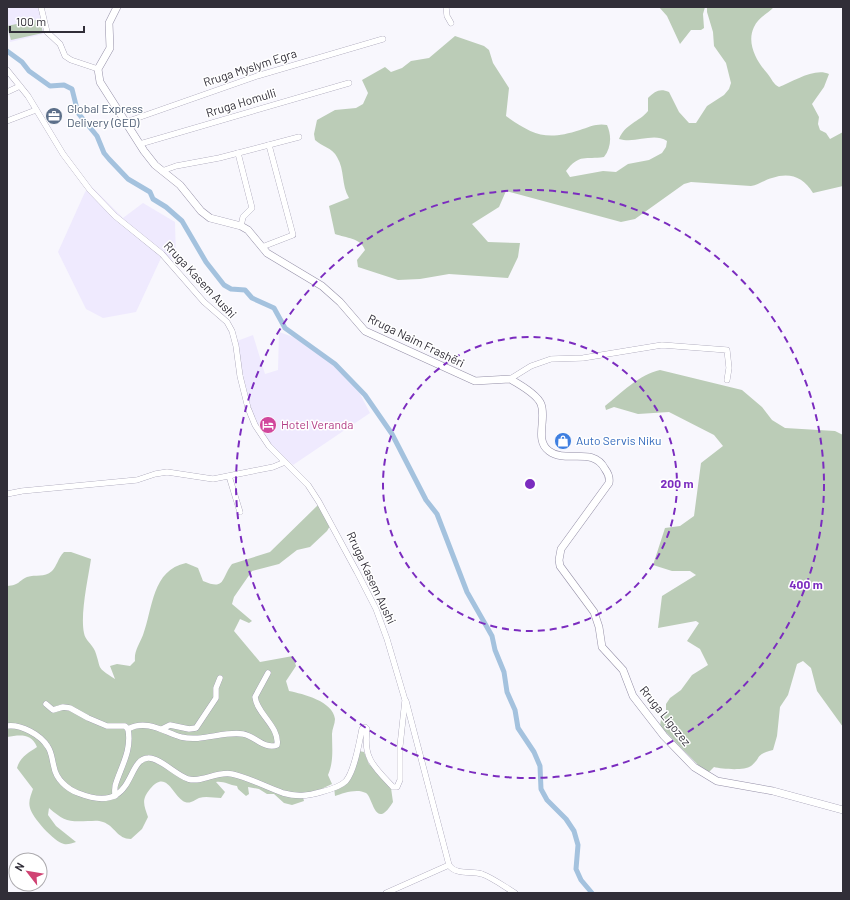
<svg xmlns="http://www.w3.org/2000/svg" width="850" height="900" viewBox="0 0 850 900" font-family="Barlow,sans-serif">
<rect width="100%" height="100%" fill="#f8f7fd"/>
<!-- built -->
<g fill="#efeafe">
<path d="M14,7H38L44,34L10,42L7,25V9Z"/>
<path d="M91,186L123,218L143,203L175,222L176,259L161,258L136,312L103,318L86,309L58,252L85,192Z"/>
<path d="M279,332L299,339L334,366L359,392L370,413L293,465L276,450L262,433L251,409L244,380L237,341L253,335L265,374L278,370Z"/>
</g>
<!-- green -->
<g fill="#bbccb7">
<path d="M659,7H705L703,14L704,28L701,30H691L680,44L667,16Z"/>
<path d="M707,7H774C767,14 758,18 754,27C746,43 757,62 767,73C772,79 773,84 779,87C792,82 815,67 829,74L824,87L812,104L819,117L818,124L820,130L826,133L830,139L843,132V186L813,193C803,177 790,172 772,178C764,180 759,185 751,186L691,182L684,184L635,219L621,222L506,191L499,207L472,224L488,242L520,243L518,257L508,278L449,274L420,279L398,280L358,267L357,260L365,250C361,238 346,238 335,234L329,206L349,198C341,185 345,170 337,157C333,148 321,146 315,140L314,134L317,120L335,110L356,108L363,104L368,93L362,80L385,67L391,72L402,68L411,61L429,58L455,36L484,46L489,50L493,63L509,88L506,116C533,135 546,141 580,130C589,127 597,123 607,125C612,136 611,148 604,157C585,160 580,153 566,171L570,177L603,171L616,172L628,164L649,160L662,153L666,147L667,141C653,132 636,144 619,139C625,124 639,122 648,111V98C655,91 660,88 669,92L679,112L689,123H696L707,106L724,95L729,89L731,83L726,63L714,46L713,32L707,12Z"/>
<path d="M40,19L43,33L11,40L7,26Z"/>
<path d="M660,370L742,390L762,407L772,420L785,428L835,431L843,435V727L817,691L811,668L803,661L797,664L788,695L780,707L777,736L773,750C754,755 762,757 751,766C744,771 722,769 714,767L707,774L660,726L661,719L666,711V704L670,698L681,690L692,675L708,665L700,649L687,641L699,623L696,621L658,628L662,596L696,575L690,571H672L653,565L665,528L680,526L694,516L701,463L723,446L714,435L669,412L638,414L614,407L606,410L605,406C621,393 640,374 660,370Z"/>
<path d="M318,505L330,526L327,531L310,547L297,550L279,564L252,571L234,597L232,604L252,621L249,623L240,619L234,631L260,662L293,656L296,666L286,681L289,691C303,694 333,701 335,719C335,724 332,729 332,734C332,748 334,761 328,775L332,784L315,792L302,794L304,801L292,805L284,803L274,794H267L259,789L248,787L249,794L246,796L238,789L237,786C229,785 224,781 216,782L225,792L221,798C214,798 206,796 199,798C194,800 191,804 185,802C173,797 167,768 150,789C141,800 144,805 148,817L142,829L131,839C117,839 115,826 103,822C98,820 93,821 88,821C68,822 64,821 49,808L48,815L56,826L76,842C72,843 68,845 64,844C54,842 32,817 30,808C28,801 31,795 33,789L17,768C20,757 28,753 37,747C31,733 20,735 7,737V586C20,585 18,581 27,577C36,574 44,578 52,571C57,566 58,558 64,552H71L91,559C88,579 80,614 84,633C85,640 92,644 95,651C102,670 95,666 115,679L110,666L117,664L130,666L135,661C134,651 139,645 143,635C153,608 152,570 186,563L198,568L203,581C226,591 221,578 232,564L270,552Z"/>
<path d="M359,751L364,752L369,764L391,788L393,802C375,832 373,797 366,793C357,788 343,793 335,796L334,787L347,782Z"/>
</g>
<g fill="none" stroke-linecap="round" stroke-linejoin="round">
<!-- canal -->
<path stroke="#a4c2de" stroke-width="5" d="M7,51L22,62L29,71L50,86L64,85L72,89L78,113L97,136L104,153L109,159L128,179L150,192L153,199L166,207L182,221L206,262L224,285L231,289L245,290L252,298L274,308L285,328L335,364L365,395L392,434L426,500L437,514L467,592L492,636L495,650L504,672L507,692L515,710L518,728L534,752L540,766L541,789L547,800L566,819L574,831L578,845L576,869L581,880L592,893"/>
<!-- minor casing -->
<g stroke="#948fa7" stroke-width="6">
<g id="minor">
<path d="M41,7L47,32L60,44L65,56L71,60L98,69"/>
<path d="M446,7L447,16L451,23"/>
<path d="M7,70L28,96L63,154L90,190L115,216L162,254L204,302L227,322L232,331L236,346L240,376L248,408L255,425L269,446L308,485L319,502L357,572L376,609L387,639L405,700L400,746V780L397,787H393C373,766 363,758 367,729L365,727L362,729C359,743 355,770 346,781C340,787 329,790 321,792C307,796 297,797 283,793C266,787 250,778 232,774C216,771 203,783 188,779C176,775 159,757 148,758C125,759 136,816 78,793C67,789 56,779 54,767C52,760 52,753 48,747C41,735 21,724 7,726"/>
<path d="M7,92L20,86"/>
<path d="M7,121L36,110"/>
<path d="M126,122L257,76L383,39"/>
<path d="M140,144L349,83"/>
<path d="M238,153L252,208L243,217L241,226"/>
<path d="M162,171L176,166L219,158L299,137"/>
<path d="M262,247L293,235L269,145"/>
<path d="M510,379L531,366L551,359L583,358L662,345L727,350L729,368L727,380"/>
<path d="M229,476L240,512"/>
<path d="M7,494L22,491L137,480L155,474L167,472L213,479L273,467L285,462"/>
<path d="M406,701L449,865C455,875 472,871 482,874C493,878 505,887 515,893"/>
<path d="M46,704L53,710L63,707L70,708L88,718L107,726H125L128,729"/>
<path d="M162,729L170,725L189,729L196,728L216,698V688L220,678"/>
<path d="M115,796C115,792 114,787 116,783C122,765 132,749 128,729C147,719 164,732 181,737C202,742 223,731 243,734C255,736 265,750 277,745C280,727 257,714 255,697L268,673"/>
<path d="M386,893L449,865"/>
</g>
</g>
<!-- tertiary casing -->
<g stroke="#948fa7" stroke-width="8">
<path id="tertiary" d="M117,7L109,23L110,48L98,69L100,82L144,151L155,165L180,185L201,211L210,218L241,226L248,230L267,253L322,286L340,302L365,331L475,381L510,379C519,384 537,394 541,404C547,419 534,440 549,451C566,464 593,446 605,469C608,473 610,478 609,483L561,549L559,560L560,566L594,612L599,627L602,647L623,670L633,696L664,736L694,767L717,781L773,791L843,810"/>
</g>
<!-- minor -->
<use href="#minor" stroke="#fff" stroke-width="5.5"/>
<!-- tertiary -->
<use href="#tertiary" stroke="#fff" stroke-width="7"/>
</g>
<!-- distance rings -->
<g fill="none" stroke="#7b2cbf" stroke-width="2" stroke-dasharray="7 5">
<circle cx="530" cy="484" r="147"/>
<circle cx="530" cy="484" r="294"/>
</g>
<!-- icons -->
<defs>
<g id="office-disc" transform="scale(0.9)"><circle r="9.5" fill="#5c6f8a" stroke="#fff"/><path d="M-6-3h4V-5.5h4V-3h4V5H-6ZM-1-4.5V-3h2v-1.5ZM-6 0V1H6V0Z" fill="#fff"/></g>
<g id="hotel-disc" transform="scale(0.9)"><circle r="9.5" fill="#d1479c" stroke="#fff"/><path d="M-6-4.5h1.5V1H6V5H4.5V3h-9V5H-6ZM-4 0a1.8 1.8 0 1 1 3.6 0ZM.5 0V-2.5h3Q6-2.5 6 0Z" fill="#fff"/></g>
<g id="shop-disc" transform="scale(0.9)"><circle r="9.5" fill="#3f7fe0" stroke="#fff"/><path d="M-5-2.5h2.3a2.7 3.5 0 0 1 5.4 0H5L5.5 6h-11ZM-1.5-2.5h3a1.5 2.3 0 0 0-3 0Z" fill="#fff"/></g>
</defs>
<g fill-rule="evenodd">
<use href="#office-disc" x="54" y="116"/>
<use href="#hotel-disc" x="268" y="425"/>
<use href="#shop-disc" x="563" y="441"/>
</g>
<g text-anchor="middle" stroke-width="3" stroke-linejoin="round" paint-order="stroke">
<!-- street labels -->
<g font-size="12" fill="#312e38" stroke="#fff">
<text transform="translate(250 68) rotate(-18)" y="4">Rruga Myslym Egra</text>
<text transform="translate(241 103) rotate(-17)" y="4">Rruga Homulli</text>
<text transform="translate(200 280) rotate(47)" y="4">Rruga Kasem Aushi</text>
<text transform="translate(416 341) rotate(26)" y="4">Rruga Naim Frashëri</text>
<text transform="translate(371 578) rotate(65)" y="4">Rruga Kasem Aushi</text>
<text transform="translate(665 716) rotate(51)" y="4">Rruga Ligozez</text>
</g>
<!-- service labels -->
<g font-size="12" fill="#4e5e75" stroke="#fff" text-anchor="start">
<text x="67" y="113">Global Express<tspan x="67" dy="14">Delivery (GED)</tspan></text>
</g>
<!-- hotel labels -->
<g font-size="12" fill="#b23c85" stroke="#fff" text-anchor="start">
<text x="281" y="429">Hotel Veranda</text>
</g>
<!-- shop labels -->
<g font-size="12" fill="#366cbe" stroke="#fff" text-anchor="start">
<text x="576" y="445">Auto Servis Niku</text>
</g>
</g>
<circle cx="530" cy="484" r="6" fill="#7b2cbf" stroke="#fff" stroke-width="2"/>
<g font-size="12" text-anchor="middle" font-weight="bold" fill="#7b2cbf" stroke="#fff" stroke-width="3" stroke-linejoin="round" paint-order="stroke">
<text x="677" y="488">200 m</text>
<text x="806" y="589">400 m</text>
</g>
<!-- border -->
<rect width="850" height="900" fill="none" stroke="#312e38" stroke-width="16"/>
<!-- north arrow -->
<g transform="translate(28 872) rotate(301)"><circle r="19" fill="#ffffff" stroke="#adabaf"/>
<path d="M0-3L7 15L0 10L-7 15Z" fill="#d04373"/>
<text y="-6" font-size="11" font-weight="bold" text-anchor="middle" fill="#312e38">N</text>
</g>
<!-- scale -->
<path d="M10 26v6h74v-6" fill="none" stroke="#312e38" stroke-width="2"/>
<text x="16" y="26" font-size="12" fill="#312e38" stroke="#ffffff" stroke-width="3" paint-order="stroke">100 m</text>
</svg>
